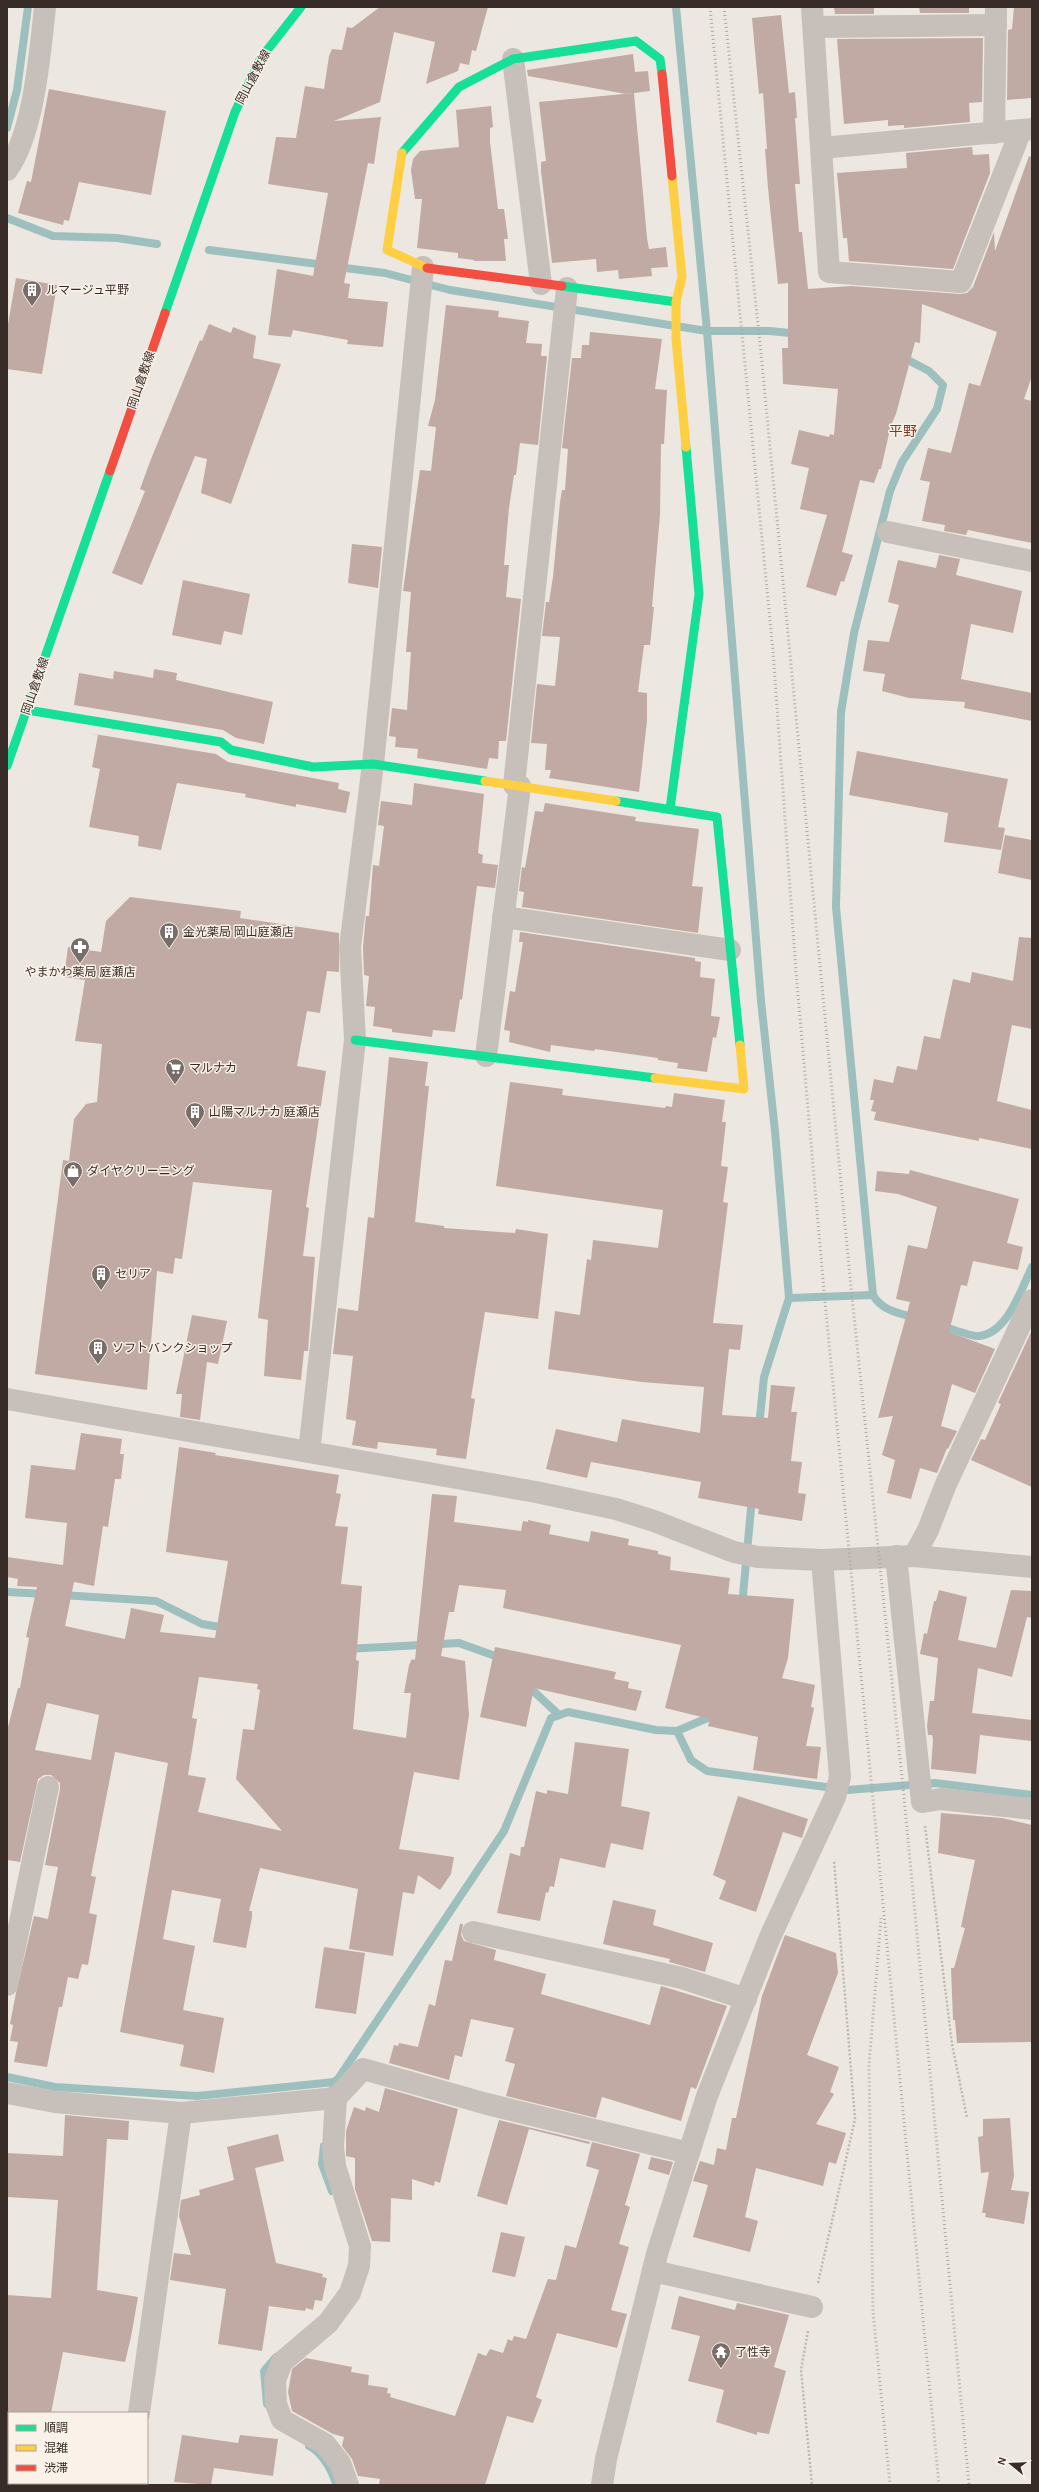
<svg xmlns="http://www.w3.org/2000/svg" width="1039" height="2492" viewBox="0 0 1039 2492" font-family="Karla,'Noto Sans JP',sans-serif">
<rect width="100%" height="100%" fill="#ede7e1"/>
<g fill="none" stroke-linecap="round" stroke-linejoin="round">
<!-- stream -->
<g stroke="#9dc0be" stroke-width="8">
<path d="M676,7L707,331L761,1001L775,1131L789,1298"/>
<path d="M7,128L17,90L28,7"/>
<path d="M7,218L53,236L117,238L157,244"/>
<path d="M209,250L325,265"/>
<path d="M337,267L385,273L450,290L707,331H770L799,334"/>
<path d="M873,1295L836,907L841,712L854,633L890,491L902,462L937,409L943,385L929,371L902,357"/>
<path d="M940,1325C949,1328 971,1337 979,1336C1008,1333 1021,1289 1032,1267"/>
<path d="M759,1427L764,1377L789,1298L873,1295C882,1311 899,1313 916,1318"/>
<path d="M7,1592L46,1594"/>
<path d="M62,1595L156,1601L202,1624L226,1628"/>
<path d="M742,1606L752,1498"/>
<path d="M346,1649L459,1643L498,1657L502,1661"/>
<path d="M526,1684L559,1715"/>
<path d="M677,1731L691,1760L707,1771L848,1790L935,1783L1032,1795"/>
<path d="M7,2077L55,2087L197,2096L334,2082"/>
<path d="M332,2095L334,2082L338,2079L504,1831L551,1718L568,1712L656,1730L677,1731L717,1714"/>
<path d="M324,2146L322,2164L332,2191"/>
<path d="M267,2404L264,2371L276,2357"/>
<path d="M309,2446C321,2452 331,2468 335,2481"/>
</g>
</g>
<!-- building -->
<g fill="#c0aaa3" fill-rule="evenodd">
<path d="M380,7H488L476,51L472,50L469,65L460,63L458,71L426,84L435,42L394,32L380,102L334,121L381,117L374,164L368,163L344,283L350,284L348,298L388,302L383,347L347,344L348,340L293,330L291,337L268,335L277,269L313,276L328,193L268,184L276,137L296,138L305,86L324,89L329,56L332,49L342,50L347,27L352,28Z"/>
<path d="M834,7H874V14H835Z"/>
<path d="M919,7H969V13H920Z"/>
<path d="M1014,7H1032V98L1007,100L1008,30L1012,29Z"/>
<path d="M781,15L789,93L795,92L797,118H795L800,184H795L799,232H802L808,289L851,286L960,294L967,293L973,287L994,232L995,251L1029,156L1032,157V376L1024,399L1032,401V543L968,530L966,535L944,531L945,525L922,521L930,482L920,480L928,448L951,453L969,383L980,386L997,332L922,304L920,343L915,342L896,414L891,425L881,469H879L874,483L860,480L842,552L853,555L844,582L841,581L836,596L806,587L827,515L800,509L809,468L791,464L799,430L829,437L830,434L834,435L838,389L783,384L782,348H788V283L778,284L768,188L765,149H767L763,93L759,94L752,18Z"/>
<path d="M983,38L982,102L969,103L970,122L904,128V125L888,126V120L844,124L837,39Z"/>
<path d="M633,54L635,72L648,71L650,91L626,94L528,76L527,70Z"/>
<path d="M49,89L166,111L151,195L79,182L69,221L64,220L63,225L18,213L27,181L31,182Z"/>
<path d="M634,93L647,238L649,249L666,247L668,267L651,268L652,276L619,279L618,270L597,272L596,259L552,263L541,171V162L546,161L539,102Z"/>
<path d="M491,106L493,127L490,128V142L498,209H504L508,239H504L506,261H474V260L458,258V253L417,248L422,199H415L411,170L413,159L420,151L459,147L456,110Z"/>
<path d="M972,147L973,155L989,154L990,173L953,269L849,261L847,238H843L837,173L907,168L906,153Z"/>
<path d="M16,278L57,285L42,374L7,369V330Z"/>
<path d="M446,305L499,311L498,317L529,321L526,343L542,344L541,356H547L538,445L520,443L516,475H514L509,508L504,565H509L506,597L521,599L506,741H499L498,759L489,758L487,769L417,758L418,749L395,747L396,737L389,736L392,708L407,710L411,652H406L411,592L403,591L420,470L431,471L436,427L428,426L435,400Z"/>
<path d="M209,324L231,333L233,327L256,336L253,358L281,364L231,504L201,493L207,459L195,456L142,585L112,573L145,491L140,489L151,459L200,340L202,341Z"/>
<path d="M590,332L662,339L655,389L667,390L664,444H661L660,515L652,607H654L650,645H644L638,692L647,693V721L639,792L549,778L551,770H545L547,744L531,743L537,684L555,686L560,637L542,636L546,602H549L553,577L560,502L562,490H565L568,449L562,448L572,358H581L582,345H589Z"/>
<path d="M352,544L382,547L378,588L348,583Z"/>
<path d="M939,555L960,559L956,575L1022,591L1013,633L971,624L961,679L1032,693V721L964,708L965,702L909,698L882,691L885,674L863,671L868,640L889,642L899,605L888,602L898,560L936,568Z"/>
<path d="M183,580L250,594L242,635L224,631L221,645L172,635Z"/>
<path d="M154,669L177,673L176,680L273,702L264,744L236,738L223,730L74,705L79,673L113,679L114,671L153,678Z"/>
<path d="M88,733L216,754L228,762L339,783L338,789L350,792L346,813L296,804V807L245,797L246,794L177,783L161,850L138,846L139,836L89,827L100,769L92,767L98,735Z"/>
<path d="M857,751L1008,779L998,827L1005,828L1001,850L944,842L948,813L849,795Z"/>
<path d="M414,783L484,794L478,853L483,855L482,863L498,865L495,888L477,886L462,1000L460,999L455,1032L433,1030L432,1037L392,1032V1029L373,1026L375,1007L366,1006L369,976L364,975L363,947L366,916H369L373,865L379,866L384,826L378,825L381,801L412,805Z"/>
<path d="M545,803L636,817L635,821L699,829L692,886L703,887L698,933L522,907L524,892L519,891L522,867L525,868L535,811L543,812Z"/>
<path d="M1005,835L1032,840V880L998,873Z"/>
<path d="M130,897L241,911L240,918L339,933V972L327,971L320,1013L307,1011L297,1066L326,1071L306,1207L309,1208L303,1256L315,1257L308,1351H304L301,1380L264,1376L268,1320L258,1318L272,1190L193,1182L182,1259L175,1258L173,1274L157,1271L147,1390L35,1374L63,1160L69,1161L74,1119L86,1104L97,1102L102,1044L75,1041L85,980L64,977L68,947L101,952L106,921Z"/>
<path d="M520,932L695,958V961L701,962L700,977L715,979L711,1016L720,1017L716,1038L713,1037L707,1072L677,1068L678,1063L658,1060V1058L595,1049L594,1051L551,1045L550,1052L509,1042L510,1031L504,1030L510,991L515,992L523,942H519Z"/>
<path d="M1019,937L1032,938V1029L1012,1025L997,1101L1032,1110V1149L979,1138V1141L874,1120L876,1112L871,1111L874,1100H870L874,1079L893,1083L897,1066L917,1070L924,1036L940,1039L953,979L970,983L972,972L1013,981Z"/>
<path d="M389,1057L428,1062L425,1086H429L415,1222L444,1226V1228L515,1233L516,1229L548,1234L538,1319L485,1312L471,1398L475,1399L466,1459L436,1455L437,1449L378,1442L377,1449L352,1445L356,1421L346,1419L353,1356L333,1354L338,1308L358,1311L368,1217L374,1218Z"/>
<path d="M510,1082L563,1089L562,1095L665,1108L666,1106L672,1107L674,1093L725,1100L722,1122H726L721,1166L728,1167L723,1202L728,1203L713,1323L743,1325L740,1350L729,1349L722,1415L768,1418L771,1385L795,1387L791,1412H797L791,1461L802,1462L798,1493L806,1494L802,1521L758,1514L759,1509L698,1498L701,1482L591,1462L587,1478L546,1469L556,1429L617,1442L622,1419L700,1433L704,1387L642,1382L548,1369L555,1311L580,1315L587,1259L591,1260L593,1240L658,1248L663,1210L496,1186Z"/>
<path d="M910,1170L1019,1199L1007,1243L1023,1247L1018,1270L973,1261L967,1286L961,1285L949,1332L995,1349L975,1393L952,1384L941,1426L957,1431L948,1449L947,1448L937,1473L920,1468L911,1499L887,1493L895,1460L882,1455L893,1416L878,1418L910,1302L896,1299L908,1245L927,1249L937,1207L898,1194L875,1191L877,1171L909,1174Z"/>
<path d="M192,1315L227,1321L218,1364L207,1362L200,1420L180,1417L182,1394H176Z"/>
<path d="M1032,1330V1487L971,1460L981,1439L985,1440L1001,1404L998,1403Z"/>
<path d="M81,1433L122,1439L120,1454H124L121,1479H115L108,1527L103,1526L94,1586L74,1582L65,1626L125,1639L131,1608L164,1615L160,1632L215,1638L228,1561L166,1552L179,1447L216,1453L215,1455L339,1475L336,1493L341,1494L335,1526L348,1527L341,1584L362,1586L356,1660L359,1661L353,1729L406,1738L411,1693H404L409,1665L412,1659L415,1660L432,1494L457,1496L454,1522L521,1531L523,1521L528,1522V1520L551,1525L549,1534L589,1542L591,1531L629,1539L628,1545L658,1551V1554L671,1557L670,1570L730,1578L728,1594L794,1599L788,1658L782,1678L815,1685L811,1707L814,1708L806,1746L821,1747L817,1779L753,1770L758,1737L708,1726L710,1719L665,1708L681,1645L503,1608L506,1590L459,1585L454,1612H449L441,1656L465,1661L469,1715L459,1780L414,1772L399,1849L454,1857L451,1874L440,1890L418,1875L414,1894L403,1892L393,1956L349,1949L358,1889L260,1868L249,1911H252V1917L246,1948L213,1942L221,1899L172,1890L163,1939L195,1946L183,2010L224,2018L214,2073L180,2066L184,2045L120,2032L168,1763L115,1752L91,1876L96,1877L89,1913L97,1915L88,1965L82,1964L78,1979L68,1977L62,2007H59L47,2067L14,2062L18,2042L10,2041L13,2025L10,2024L16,1993L34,1916L48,1919L58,1867L45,1865L60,1789V1783L51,1775H44L38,1779L20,1862L7,1860V1731L18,1688H20L29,1638L26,1637L37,1587L17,1586L18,1579L7,1577V1557L63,1565L67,1523L25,1518L31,1465L75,1470ZM199,1677L258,1684L257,1689L260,1690L254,1730L243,1729L236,1779L282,1831L198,1812L206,1778L188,1775L197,1719L192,1718ZM47,1703L99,1715L91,1760L35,1750Z"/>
<path d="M939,1590L967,1597L958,1640L996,1648L1011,1590L1032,1591V1618L1027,1617L1012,1677L978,1668L972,1713L1032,1720V1741L980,1735L976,1774L931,1769L933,1739L932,1735H928L927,1726L930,1701H934L938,1658L920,1654L924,1633L927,1634L934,1601H936Z"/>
<path d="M495,1647L616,1672L614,1679L629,1682L628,1688L642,1691L636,1711L534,1688L526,1727L480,1717Z"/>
<path d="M575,1742L629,1749L621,1806L650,1812L643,1850L611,1843L605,1868L560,1858L554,1887L550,1886L548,1893L546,1892L540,1921L497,1913L510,1853L520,1856L521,1847H524L536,1791L547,1794V1790L568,1794Z"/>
<path d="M738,1796L808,1819L802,1838L783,1832L756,1912L719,1899L726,1881L713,1875Z"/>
<path d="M941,1813L1002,1818L1032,1825V2042L957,2043L955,2020H953L951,1968H954L965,1928L961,1927L975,1860L938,1853Z"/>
<path d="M613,1900L656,1910L653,1925L713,1943L705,1972L669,1962L670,1959L603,1944Z"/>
<path d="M460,1924H463L461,1935L464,1941L496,1950L494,1960L546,1974L541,1994L650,2025L661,1986L727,2006L696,2089L691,2087L681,2121L602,2097L596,2118L506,2096L515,2064L505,2061L514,2028L471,2019L462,2057L455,2055L449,2080L389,2063L394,2045L398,2046L399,2043L418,2047L429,2004L435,2006L445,1960L452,1961Z"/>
<path d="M785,1935L836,1953L838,1973L807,2055L839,2067L830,2092L834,2094L816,2124L846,2133L836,2164L829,2162L823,2186L756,2168L745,2217L758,2221L750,2252L693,2237L708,2185L693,2181L700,2161L714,2165L717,2148L726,2150L732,2118H736L762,1996Z"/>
<path d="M324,1947L365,1953L356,2014L315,2008Z"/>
<path d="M385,2088L458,2109L440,2183L435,2181L434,2186L412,2179V2200L391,2198L390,2242L372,2241L355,2189V2158L346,2156V2131L354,2107L365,2111L366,2107L379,2112Z"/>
<path d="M65,2115L129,2121L128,2140L107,2139L97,2290L138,2297L131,2337L125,2362L63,2352L51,2413H7V2295L51,2298L58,2200L7,2197V2153L63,2156Z"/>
<path d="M1010,2118L1014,2176L1011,2190L1029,2192L1024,2224L985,2217L986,2213H982L989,2172L981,2173L978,2137L983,2136V2119Z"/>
<path d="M499,2120L590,2142L589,2144L529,2129L507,2205L477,2196Z"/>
<path d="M278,2134L284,2161L255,2168L276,2263L323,2274L322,2277L327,2278L322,2301L315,2300L313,2310L306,2308L305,2311L269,2306L262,2351L218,2344L226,2289L170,2280L174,2253L191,2255L179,2216L181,2200L200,2195L199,2190L234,2180L227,2147Z"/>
<path d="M592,2142L640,2154L625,2205L630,2207L619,2244L629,2247L611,2310L627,2314L617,2348L557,2333L536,2397L542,2400L533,2423L507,2416L485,2485H379L380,2479L358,2476L352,2459L342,2446L344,2437L333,2434L292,2411L288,2392L292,2369L306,2358L352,2367L351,2372L369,2375L368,2385L388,2388L387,2393L391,2394L390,2397L455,2416L478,2353L486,2356L490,2349L503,2353L508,2339L512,2341L514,2336L526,2339L548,2279L556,2280L565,2245L576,2248L599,2170L586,2166Z"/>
<path d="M651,2157L673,2162L669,2175L648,2169Z"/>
<path d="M501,2232L525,2237L515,2277L492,2272Z"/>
<path d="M679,2296L735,2310L737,2303L789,2315L774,2367L786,2371L769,2434L757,2432V2435L716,2422L724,2390L688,2381L700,2336L671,2329Z"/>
<path d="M182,2435L238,2443L240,2435L278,2439L273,2476L214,2468L211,2485L174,2482Z"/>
</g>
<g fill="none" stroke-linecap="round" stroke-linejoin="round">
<!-- path -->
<g stroke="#bfb7b2" stroke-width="2.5" stroke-dasharray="2 2" stroke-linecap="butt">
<path d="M925,1826L952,2044L967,2118"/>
<path d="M818,2283L855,2119L834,1861"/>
<path d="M808,2331L801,2370L812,2485"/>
</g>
<!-- street -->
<g stroke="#c6bfba" stroke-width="22">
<path d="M812,7L829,272L961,282L1021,130"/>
<path d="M814,27L996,25"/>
<path d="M513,59L541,284"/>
<path d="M994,133L996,7"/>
<path d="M821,148L1032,129"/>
<path d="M7,170C34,133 40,53 45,7"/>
<path d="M888,532L1032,561"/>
<path d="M514,785L567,288"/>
<path d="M503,917L730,950"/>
<path d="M486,1056L520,786"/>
<path d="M7,1399L536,1492L616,1509L654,1521L734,1552L758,1557L822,1560L914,1556L1032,1567"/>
<path d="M309,1452L355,1040L350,947L373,764L423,267"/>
<path d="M896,1556L922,1802L941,1799L1032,1809"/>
<path d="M914,1556L928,1530L946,1484L1032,1300"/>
<path d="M473,1932L682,1978L746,1999"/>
<path d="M7,1985L48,1787"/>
<path d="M7,2093L55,2102L181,2113L336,2098"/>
<path d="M653,2271L812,2307"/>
<path d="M139,2413L181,2113"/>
<path d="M128,2485L129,2483"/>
<path d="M348,2485L340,2463L325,2444L282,2420L276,2404L275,2380L282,2362L328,2323L350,2293L359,2266L360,2246L335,2166L333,2147L336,2098L363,2069L487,2104L689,2153"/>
<path d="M602,2485L606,2459L657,2254L707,2096L770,1937L835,1797L840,1777L822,1560"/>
</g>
<!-- fast -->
<g stroke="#16e098" stroke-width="9">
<path d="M402,153L459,87L513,59L636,41L660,59L662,74"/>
<path d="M562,286L676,302"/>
<path d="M165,313L235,112L261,58L301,7"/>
<path d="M27,710L221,742L231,750L313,767L373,764L485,781"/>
<path d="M7,766L110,471"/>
<path d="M616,801L717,817L740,1045"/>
<path d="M670,809L699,594L686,447"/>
<path d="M355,1040L655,1078"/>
</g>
<!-- slow -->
<g stroke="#ffcf43" stroke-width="9">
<path d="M402,153L387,250L427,268"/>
<path d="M672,176L682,277L676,302V339L686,447"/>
<path d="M485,781L616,801"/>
<path d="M655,1078L744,1089L740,1045"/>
</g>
<!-- jam -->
<g stroke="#f24e42" stroke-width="9">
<path d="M662,74L672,176"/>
<path d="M427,268L562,286"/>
<path d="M110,471L165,313"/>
</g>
<!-- rail -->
<g stroke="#aea8a4" stroke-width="3" stroke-dasharray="1 3" stroke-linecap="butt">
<path d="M710,7L773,651L796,972L824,1291L939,2485"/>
<path d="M724,7L760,343L851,1287L904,1797L969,2485"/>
<path d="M881,1918L869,2065L873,2312L890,2485"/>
</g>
</g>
<!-- icons -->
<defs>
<g id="building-pin" transform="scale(1)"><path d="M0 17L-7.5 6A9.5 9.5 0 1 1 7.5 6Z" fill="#776d69" stroke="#faf1e8"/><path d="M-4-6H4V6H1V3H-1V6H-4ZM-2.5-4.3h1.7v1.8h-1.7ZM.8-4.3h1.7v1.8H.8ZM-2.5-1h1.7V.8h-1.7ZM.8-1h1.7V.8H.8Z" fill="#fff"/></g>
<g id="pharmacy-pin" transform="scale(1)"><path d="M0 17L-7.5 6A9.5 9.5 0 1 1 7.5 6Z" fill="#776d69" stroke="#faf1e8"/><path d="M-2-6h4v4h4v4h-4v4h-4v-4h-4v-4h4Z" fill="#fff"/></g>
<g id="supermarket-pin" transform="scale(1)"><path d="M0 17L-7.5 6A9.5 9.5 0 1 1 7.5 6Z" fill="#776d69" stroke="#faf1e8"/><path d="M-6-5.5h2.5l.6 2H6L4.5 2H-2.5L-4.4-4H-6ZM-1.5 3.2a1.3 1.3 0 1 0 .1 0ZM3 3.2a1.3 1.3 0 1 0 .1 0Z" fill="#fff"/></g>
<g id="shop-pin" transform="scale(1)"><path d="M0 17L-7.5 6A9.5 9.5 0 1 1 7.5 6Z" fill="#776d69" stroke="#faf1e8"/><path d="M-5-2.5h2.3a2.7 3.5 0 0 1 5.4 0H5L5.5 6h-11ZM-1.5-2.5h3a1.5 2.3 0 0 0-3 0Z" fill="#fff"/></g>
<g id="temple-pin" transform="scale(1)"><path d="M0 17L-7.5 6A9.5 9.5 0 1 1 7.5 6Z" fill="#776d69" stroke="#faf1e8"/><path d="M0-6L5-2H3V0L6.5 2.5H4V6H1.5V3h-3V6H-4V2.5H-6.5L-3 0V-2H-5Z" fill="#fff"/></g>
</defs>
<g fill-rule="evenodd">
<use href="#building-pin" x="32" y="290"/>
<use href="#building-pin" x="169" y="932"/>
<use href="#pharmacy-pin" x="80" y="947"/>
<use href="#supermarket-pin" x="175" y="1068"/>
<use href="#building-pin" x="195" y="1112"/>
<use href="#shop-pin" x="73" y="1171"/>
<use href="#building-pin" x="101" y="1274"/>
<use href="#building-pin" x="98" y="1348"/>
<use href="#temple-pin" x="721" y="2352"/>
</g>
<g text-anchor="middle" stroke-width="3" stroke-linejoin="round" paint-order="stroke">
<!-- street labels -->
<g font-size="12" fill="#372c28" stroke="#faf1e8">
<text transform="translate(253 77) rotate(-62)" y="4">岡山倉敷線</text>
<text transform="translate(141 380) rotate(-71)" y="4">岡山倉敷線</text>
<text transform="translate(35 686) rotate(-71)" y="4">岡山倉敷線</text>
</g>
<!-- poi labels -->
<g font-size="12" fill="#372c28" stroke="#faf1e8" text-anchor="start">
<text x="46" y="294">ルマージュ平野</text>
<text x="183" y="936">金光薬局 岡山庭瀬店</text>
<text x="80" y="976" text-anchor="middle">やまかわ薬局 庭瀬店</text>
<text x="189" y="1072">マルナカ</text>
<text x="209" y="1116">山陽マルナカ 庭瀬店</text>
<text x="87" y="1175">ダイヤクリーニング</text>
<text x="115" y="1278">セリア</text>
<text x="112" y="1352">ソフトバンクショップ</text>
<text x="735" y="2356">了性寺</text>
</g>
<!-- quarter labels -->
<g font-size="14" fill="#863621" stroke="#faf1e8">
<text x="903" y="436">平野</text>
</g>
</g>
<!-- border -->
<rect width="1039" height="2492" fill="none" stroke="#372c28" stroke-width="16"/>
<!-- legend -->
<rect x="8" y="2412" width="140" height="72" fill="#faf1e8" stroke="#aca29b"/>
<rect x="16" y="2425" width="20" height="6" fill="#16e098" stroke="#aca29b"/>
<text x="44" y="2432" font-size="12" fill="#372c28">順調</text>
<rect x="16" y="2445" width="20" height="6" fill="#ffcf43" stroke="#aca29b"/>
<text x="44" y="2452" font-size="12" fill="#372c28">混雑</text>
<rect x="16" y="2465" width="20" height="6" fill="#f24e42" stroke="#aca29b"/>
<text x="44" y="2472" font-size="12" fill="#372c28">渋滞</text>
<!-- north arrow -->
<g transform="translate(1011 2464) rotate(288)" stroke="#faf1e8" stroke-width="3" paint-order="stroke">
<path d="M0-3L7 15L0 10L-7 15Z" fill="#372c28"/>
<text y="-6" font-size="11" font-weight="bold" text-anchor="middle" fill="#372c28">N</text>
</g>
</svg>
